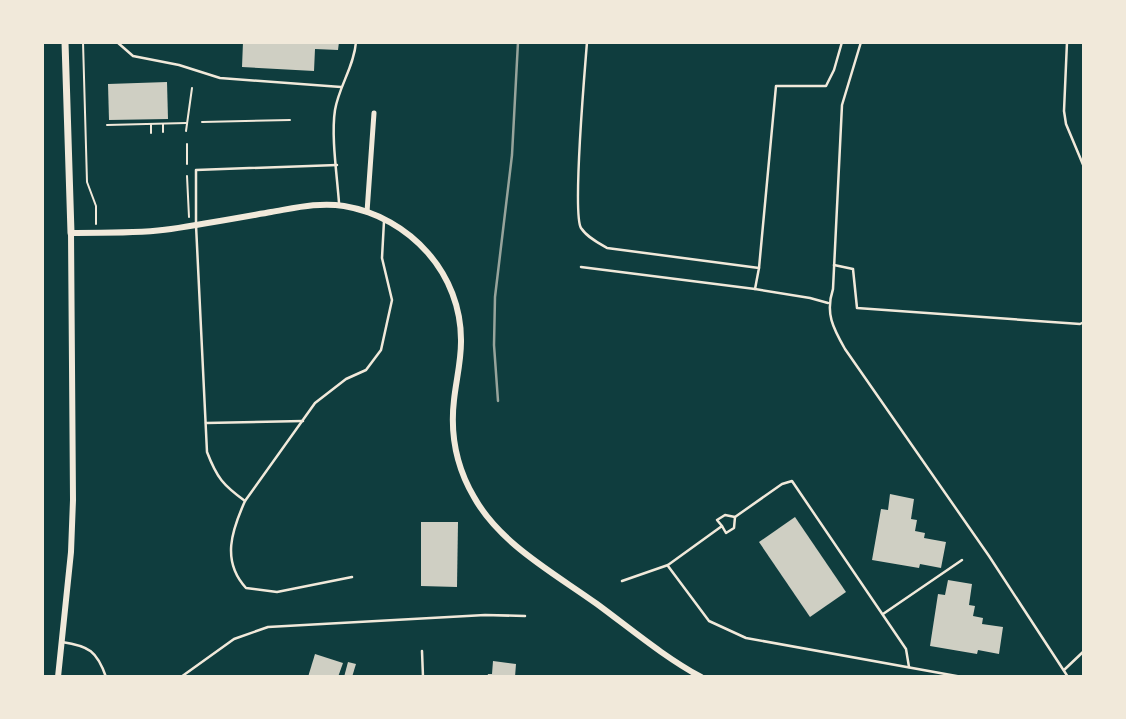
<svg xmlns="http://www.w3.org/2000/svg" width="1126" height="719" viewBox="0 0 1126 719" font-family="Spectral,serif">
<rect width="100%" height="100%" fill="#0f3d3e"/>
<!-- building -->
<g fill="#cfcfc3">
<path d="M243,42H339L338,50L315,49L314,71L242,67Z"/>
<path d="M167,82L168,119L109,120L108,84Z"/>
<path d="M890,494L914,499L911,519L917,520L915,531L925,533L924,538L946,542L941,568L920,564L919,568L872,560L881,509L888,510Z"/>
<path d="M795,517L846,592L810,617L759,542Z"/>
<path d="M421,522H458L457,587L421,586Z"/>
<path d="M948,580L972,584L969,605L975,606L973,616L983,618L982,624L1003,627L999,654L978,650L977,654L930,646L938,594L945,595Z"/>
<path d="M315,654L343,663L338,677H308Z"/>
<path d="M493,661L516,664L515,677H487L488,674H492Z"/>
<path d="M348,662L356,664L352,677H344Z"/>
</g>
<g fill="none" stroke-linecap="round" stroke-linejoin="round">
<!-- path -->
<g stroke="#f1e9da" stroke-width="2">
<path d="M83,42L87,182L96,206V224"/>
<path d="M202,122L290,120"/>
<path d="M151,124V133"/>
<path d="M163,124V132"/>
<path d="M107,125L186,123"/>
<path d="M186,131L192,88"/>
<path d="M187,144V164"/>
<path d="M187,176L189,217"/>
</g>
<!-- service -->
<g stroke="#f1e9da" stroke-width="2.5">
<path d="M117,42L133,56L179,65L220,78L341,87"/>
<path d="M587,42C585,69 572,213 581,228C587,237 598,243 607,248L759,268L755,289"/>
<path d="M861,42L842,105L833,289C825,313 833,328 845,349L989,556L1068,677"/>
<path d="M1067,42L1064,111L1066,124L1084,167"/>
<path d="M337,165L196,170V225L207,452C217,478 223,485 245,501L315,403L346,379L366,370L381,350L392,300L382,258L384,221"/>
<path d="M339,203C337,175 331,136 335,110C339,86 354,67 356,42"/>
<path d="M834,265L853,269L857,308L1080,324L1084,322"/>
<path d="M581,267L755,289L810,298L828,303"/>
<path d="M759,268L776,86H826L834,70L842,42"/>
<path d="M206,423L303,421"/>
<path d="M245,501C232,530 221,561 246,588L277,592L352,577"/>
<path d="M722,526L717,520L725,515L735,517"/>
<path d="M668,566L709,621L746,638L962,677"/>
<path d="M622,581L668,565L722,526L726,533L734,528L735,517L782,484L792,481L906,649L909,667"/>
<path d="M883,614L962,560"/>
<path d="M62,642C89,646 97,651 106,677"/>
<path d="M422,651L423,677"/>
<path d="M1064,670L1084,651"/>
<path d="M181,677L234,639L268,627L485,615L525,616"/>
</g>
<!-- minor -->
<path stroke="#f1e9da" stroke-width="5" d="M367,212L374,113"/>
<!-- tertiary -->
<path stroke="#f1e9da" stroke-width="6" d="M58,677L71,552L73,500L71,233C104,232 138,234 171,229C204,224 237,218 271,212C295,208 319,202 344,206C410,217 462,274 461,342C461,362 456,381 454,400C450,434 457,468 474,497C500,544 554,573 597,604C631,629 664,657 701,677"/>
<!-- secondary -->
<path stroke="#f1e9da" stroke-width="7" d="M65,42L71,233"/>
<!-- rail -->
<path stroke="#97a49c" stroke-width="2.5" d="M498,401L494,345L495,297L512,155L518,42"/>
</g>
<!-- border -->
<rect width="1126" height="719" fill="none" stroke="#f1e9da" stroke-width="88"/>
</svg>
